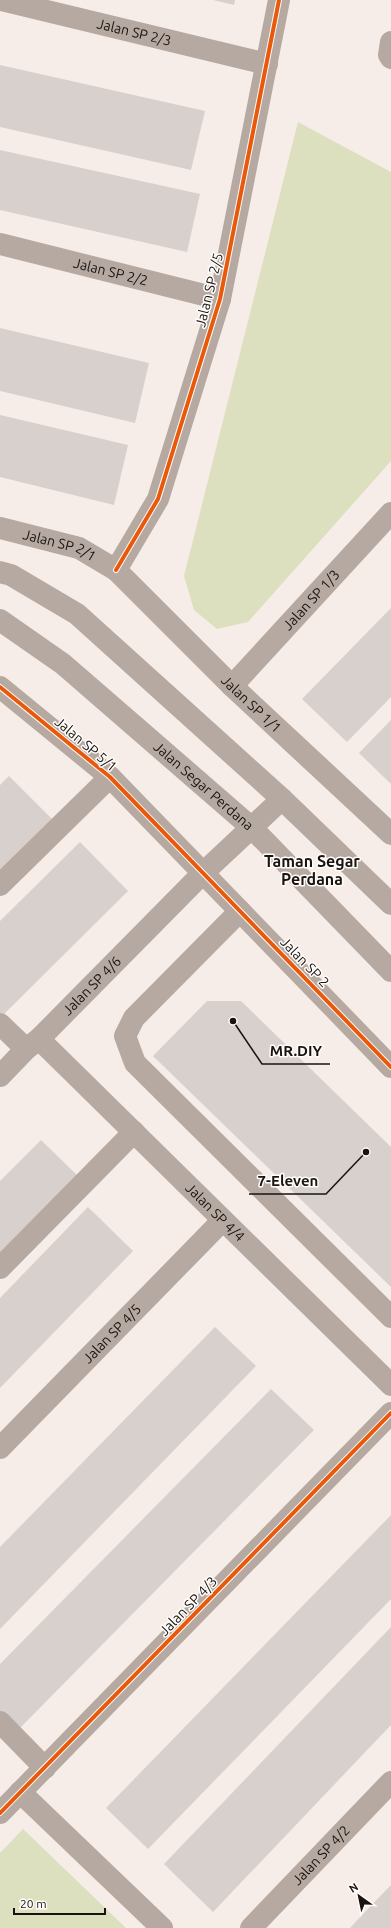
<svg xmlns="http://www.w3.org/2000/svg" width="391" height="1928" viewBox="0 0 391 1928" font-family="Ubuntu,sans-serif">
<rect width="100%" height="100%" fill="#f6ede9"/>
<!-- green -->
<g fill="#dce0bf">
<path d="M298,122L391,172V461L248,622L217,629L194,610L184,576Z"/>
<path d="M23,1829L126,1928H0V1853Z"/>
</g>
<!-- building -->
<g fill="#d7d0cc">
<path d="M213,0H235L234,5Z"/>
<path d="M0,65L205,111L191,170L0,127Z"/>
<path d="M0,150L200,194L187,252L0,210Z"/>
<path d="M0,328L149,363L135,423L0,391Z"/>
<path d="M0,415L128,445L114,505L0,477Z"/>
<path d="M391,608V697L347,742L302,699Z"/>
<path d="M391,720V784L359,753Z"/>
<path d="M9,776L57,824L0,881V785Z"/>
<path d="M80,842L128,891L0,1018V921Z"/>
<path d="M207,1001H241L391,1147V1287L153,1056Z"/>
<path d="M41,1140L81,1179L0,1263V1181Z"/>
<path d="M88,1207L133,1251L0,1388V1298Z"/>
<path d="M215,1327L256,1366L0,1629V1547Z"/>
<path d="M271,1389L314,1430L18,1730L0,1712V1664Z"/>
<path d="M391,1515V1599L148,1849L106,1808Z"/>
<path d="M391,1627V1725L213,1912L164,1864Z"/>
<path d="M391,1885V1928H350L363,1914Z"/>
</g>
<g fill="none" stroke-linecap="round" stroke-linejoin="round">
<!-- minor -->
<g stroke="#b6a9a1" stroke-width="22">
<path id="s1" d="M1,0L267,64"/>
<path d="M391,42L389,55L391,58"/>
<path id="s2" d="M0,244L220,299"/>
<path id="s3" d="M0,528L79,548L116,570L232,686L391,834"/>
<path d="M116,570L158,499L220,299L279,0"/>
<path d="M0,572L11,575L77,614L282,799L391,904"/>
<path id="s4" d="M0,620L63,664L252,828L391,971"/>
<path id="s5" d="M232,686L391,513"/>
<path d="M0,687L110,777L391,1067"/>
<path d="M0,885L110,777"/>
<path d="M240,911L134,1018L125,1036L135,1063L391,1317"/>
<path d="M0,1024L26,1049"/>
<path id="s6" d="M39,1039L391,1385"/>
<path id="s7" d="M0,1076L26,1049L39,1039L203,873L282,799"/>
<path d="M0,1268L134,1132"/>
<path id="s8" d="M0,1448L223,1220"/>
<path d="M0,1722L45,1768"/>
<path d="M20,1792L162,1928"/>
<path d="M0,1813L391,1413"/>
<path id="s9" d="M251,1928L391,1782"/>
</g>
<!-- cycleway casing -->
<g stroke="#fffcfa" stroke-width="6">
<g id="cycleway">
<path d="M116,570L158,499L220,299L279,0"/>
<path d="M0,687L110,777L391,1067"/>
<path d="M0,1813L391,1413"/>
</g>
</g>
<!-- cycleway -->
<use href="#cycleway" stroke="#e8590c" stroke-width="4"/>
</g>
<g text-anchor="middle" stroke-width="3" stroke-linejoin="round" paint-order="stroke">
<!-- street labels -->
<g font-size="14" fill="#191412" stroke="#fffcfa">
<text dy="5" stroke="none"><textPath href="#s1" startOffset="137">Jalan SP 2/3</textPath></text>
<text dy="5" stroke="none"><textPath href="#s2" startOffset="114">Jalan SP 2/2</textPath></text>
<text transform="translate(209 290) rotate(-76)" y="5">Jalan SP 2/5</text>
<text dy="5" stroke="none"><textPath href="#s3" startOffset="62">Jalan SP 2/1</textPath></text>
<text dy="5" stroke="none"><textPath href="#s5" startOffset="117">Jalan SP 1/3</textPath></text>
<text dy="5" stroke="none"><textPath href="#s3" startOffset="315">Jalan SP 1/1</textPath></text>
<text transform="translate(86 744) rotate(40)" y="5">Jalan SP 5/1</text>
<text dy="5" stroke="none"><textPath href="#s4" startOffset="263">Jalan Segar Perdana</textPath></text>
<text transform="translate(305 962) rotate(46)" y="5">Jalan SP 2</text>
<text dy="5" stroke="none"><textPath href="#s7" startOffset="129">Jalan SP 4/6</textPath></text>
<text dy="5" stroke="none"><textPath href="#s6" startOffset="247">Jalan SP 4/4</textPath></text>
<text dy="5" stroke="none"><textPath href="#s8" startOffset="160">Jalan SP 4/5</textPath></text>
<text transform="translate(188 1606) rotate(-46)" y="5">Jalan SP 4/3</text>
<text dy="5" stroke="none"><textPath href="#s9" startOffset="101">Jalan SP 4/2</textPath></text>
</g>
<!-- quarter labels -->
<g font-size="16" font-weight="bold" fill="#191412" stroke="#fffcfa">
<text x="312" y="867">Taman Segar<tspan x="312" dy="18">Perdana</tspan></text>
</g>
</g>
<!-- callouts -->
<path fill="none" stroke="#191412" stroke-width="1.5" d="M233 1021L262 1064H330M366 1152L326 1194H249"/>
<g fill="#191412" stroke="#fffcfa" stroke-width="1.5">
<circle cx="233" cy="1021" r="4"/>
<circle cx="366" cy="1152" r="4"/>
</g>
<g font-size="15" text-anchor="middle" font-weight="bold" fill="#191412" stroke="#fffcfa" stroke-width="3" stroke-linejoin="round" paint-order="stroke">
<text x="296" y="1056">MR.DIY</text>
<text x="288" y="1186">7-Eleven</text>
</g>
<!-- north arrow -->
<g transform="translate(359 1896) rotate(327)" stroke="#fffcfa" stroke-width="3" paint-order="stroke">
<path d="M0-3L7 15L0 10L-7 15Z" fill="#191412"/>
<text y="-6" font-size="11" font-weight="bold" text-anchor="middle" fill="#191412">N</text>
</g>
<!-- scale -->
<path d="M14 1908v6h91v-6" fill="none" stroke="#191412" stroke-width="2"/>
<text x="20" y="1908" font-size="12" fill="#191412" stroke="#fffcfa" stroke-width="3" paint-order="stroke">20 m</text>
</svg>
